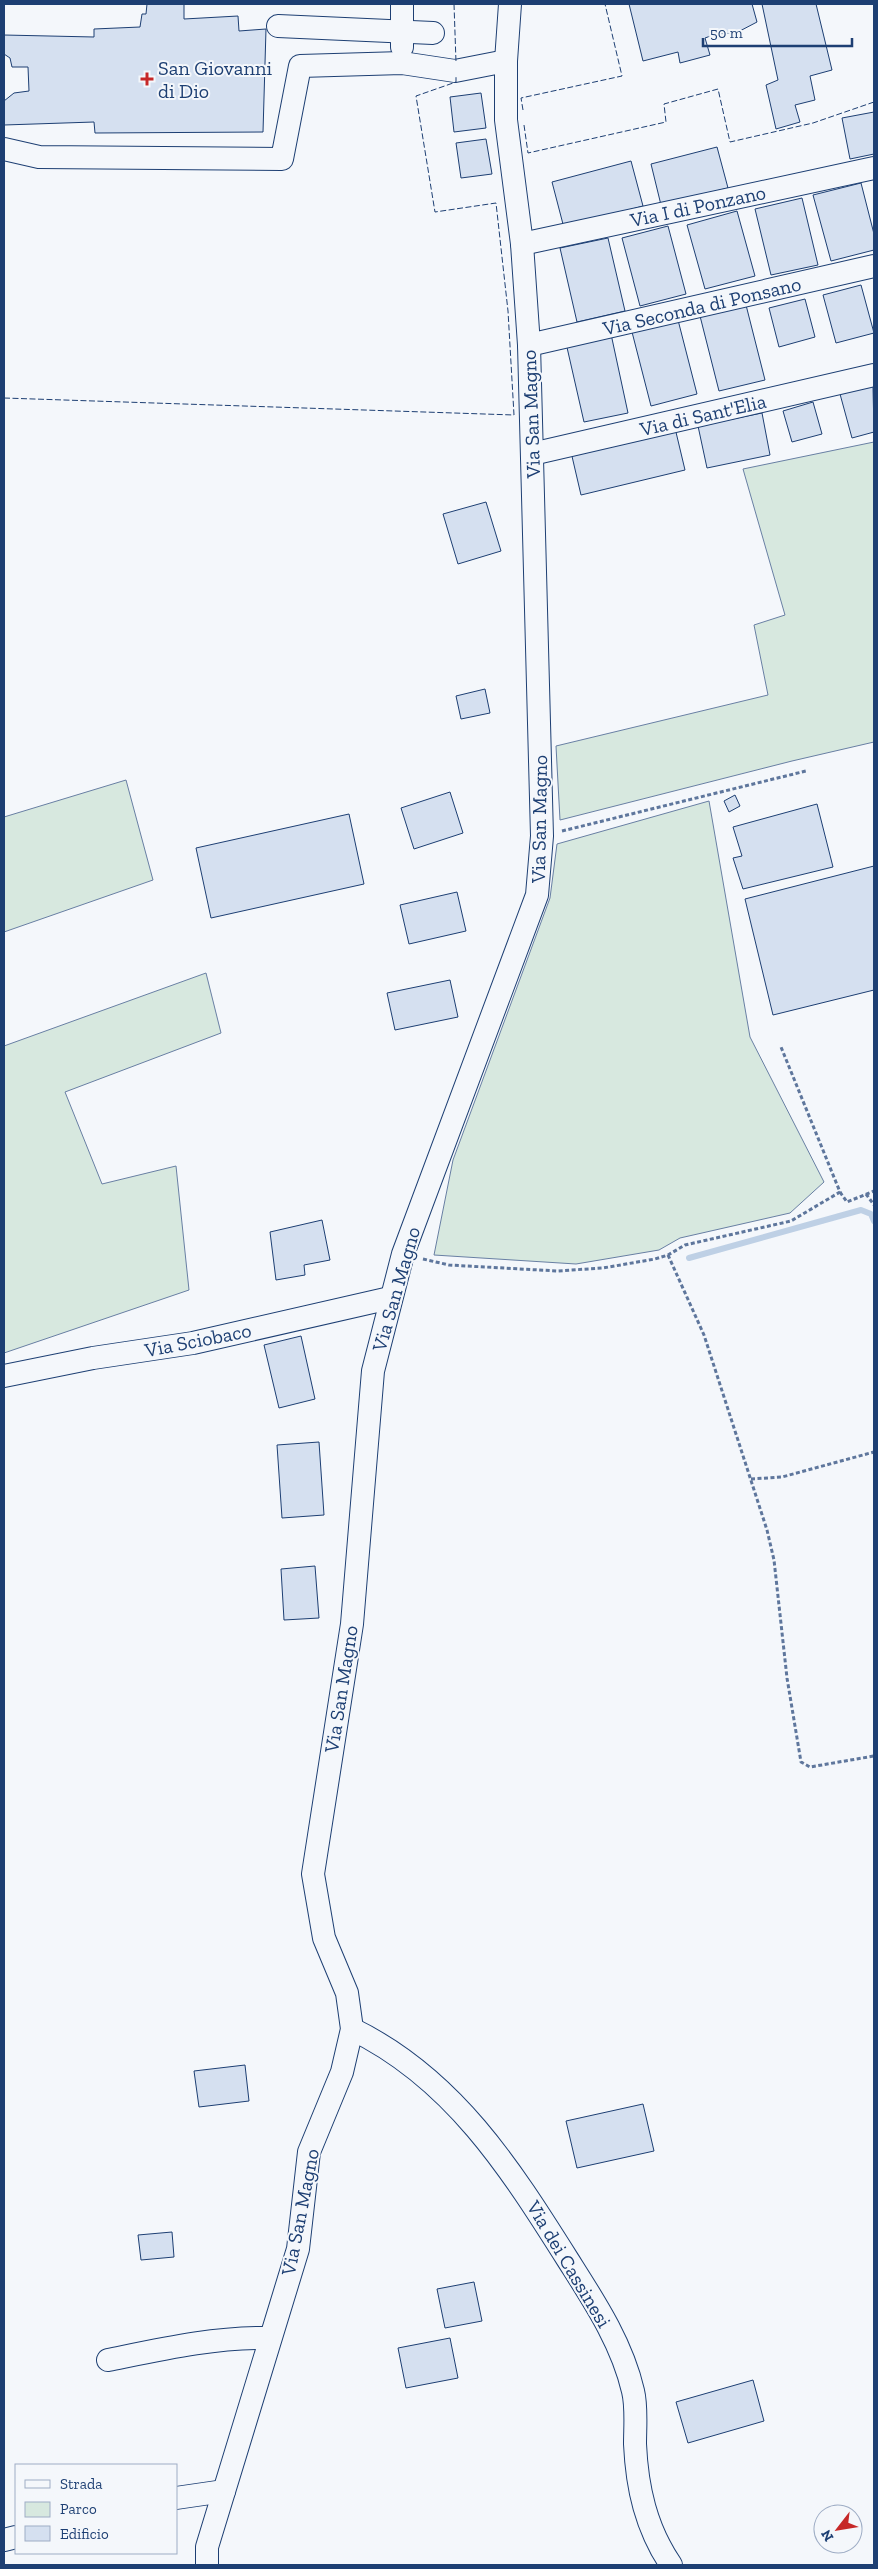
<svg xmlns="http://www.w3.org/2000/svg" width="878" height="2569" viewBox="0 0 878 2569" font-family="'Zilla Slab',serif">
<rect width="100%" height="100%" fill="#f4f7fb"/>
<!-- green -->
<g fill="#d7e8df" stroke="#687fa3">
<path d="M874,442V742L792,761L560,820L556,746L768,695L754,625L785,615L743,469Z"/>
<path d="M126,780L153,880L4,932V817Z"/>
<path d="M709,801L750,1037L824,1182L790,1213L680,1238L659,1250L576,1264L434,1255L453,1160L550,898L557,844Z"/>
<path d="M206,973L221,1033L65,1092L102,1184L176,1166L189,1290L4,1353V1046Z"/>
</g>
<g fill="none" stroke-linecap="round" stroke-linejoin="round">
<!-- stream -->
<path stroke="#bed0e5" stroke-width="6" d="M689,1258L861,1210L871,1214L874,1221"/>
</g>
<!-- building -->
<g fill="#d5e0f0" stroke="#1d3f73">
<path d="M147,4H184V19L238,16L239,31L266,29L263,132L95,133L94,122L4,125V101L14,93L29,91L28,67H12L10,58L4,54V35L94,37V29L140,27L142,14H146Z"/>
<path d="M629,4H752L757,22L736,33L716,34L705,38L710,55L680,63L678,52L643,61Z"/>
<path d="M762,4H816L832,70L810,76L815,100L795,105L800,122L776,129L766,85L778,80Z"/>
<path d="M481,93L486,128L454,132L450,97Z"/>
<path d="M874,112V154L850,159L842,118Z"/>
<path d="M486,139L492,174L461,178L456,143Z"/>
<path d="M717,147L728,188L661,205L651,164Z"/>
<path d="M631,161L643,206L564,228L552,182Z"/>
<path d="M861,183L874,234V250L831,261L813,195Z"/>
<path d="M802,198L818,265L771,275L755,209Z"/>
<path d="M737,211L755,276L705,289L687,225Z"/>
<path d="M668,226L686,294L640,306L622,238Z"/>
<path d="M608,238L625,311L577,322L560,248Z"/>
<path d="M861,285L874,333L836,343L823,295Z"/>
<path d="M805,299L815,337L779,347L769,308Z"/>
<path d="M746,305L765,380L719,391L700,316Z"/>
<path d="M678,320L697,394L651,406L632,332Z"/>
<path d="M611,334L628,413L584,422L566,343Z"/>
<path d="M873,386L874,432L852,438L840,394Z"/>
<path d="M813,402L822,434L792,442L783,411Z"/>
<path d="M762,413L770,455L707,468L698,426Z"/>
<path d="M675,428L685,470L581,495L571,452Z"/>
<path d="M486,502L501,551L458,564L443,514Z"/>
<path d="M485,689L490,713L461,719L456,696Z"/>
<path d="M450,792L463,833L414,849L401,808Z"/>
<path d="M735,795L740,806L729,812L724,801Z"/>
<path d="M817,804L833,867L743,889L733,858L742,856L733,827Z"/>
<path d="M349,814L364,884L211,918L196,848Z"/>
<path d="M874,866V990L773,1015L745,899Z"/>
<path d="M457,892L466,931L409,944L400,905Z"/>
<path d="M450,980L458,1017L395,1030L387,993Z"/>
<path d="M322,1220L330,1260L304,1265L305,1275L276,1280L270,1232Z"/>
<path d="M301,1336L315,1399L279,1408L264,1345Z"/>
<path d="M319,1442L324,1515L282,1518L277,1445Z"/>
<path d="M315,1566L319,1618L284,1620L281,1569Z"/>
<path d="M245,2065L249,2101L199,2107L194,2071Z"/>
<path d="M643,2104L654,2151L577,2168L566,2121Z"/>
<path d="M172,2232L174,2257L141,2260L138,2235Z"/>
<path d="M474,2282L482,2321L445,2328L437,2289Z"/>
<path d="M450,2338L458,2378L406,2388L398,2348Z"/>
<path d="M753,2380L764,2421L688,2443L676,2402Z"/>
</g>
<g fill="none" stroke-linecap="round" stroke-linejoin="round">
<!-- minor casing -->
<g stroke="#1d3f73" stroke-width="24">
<g id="minor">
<path d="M278,26L433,33"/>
<path d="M402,47V4"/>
<path d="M4,149L39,157L282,159L300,66L402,63L455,71L506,61"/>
<path d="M522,244L874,168"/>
<path d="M529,345L874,266"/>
<path d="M532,454L874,375"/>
<path d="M4,1376L93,1358L193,1343L390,1298"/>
<path d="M352,2029C453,2078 510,2168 568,2260C594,2301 622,2343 633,2391C637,2407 635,2427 635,2444C637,2488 646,2528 671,2565"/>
<path d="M108,2360C162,2349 214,2337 270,2338"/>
<path d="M176,2498L224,2491"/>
<path d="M4,2540L16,2537"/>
<path d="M207,2565V2547L298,2249L309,2152L342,2072L352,2029L347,1993L324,1938L313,1874L352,1624L373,1371L403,1254L537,895L542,836L529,345L522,244L506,120V61L510,4"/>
</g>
</g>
<!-- path -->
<g stroke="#5e769c" stroke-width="3" stroke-dasharray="4 2.5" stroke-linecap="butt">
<path d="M562,831L806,771"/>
<path d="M840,1192L847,1202L874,1191"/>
<path d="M866,1194L874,1205"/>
<path d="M668,1255L704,1335L767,1530L774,1560L787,1678L801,1762L810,1767L874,1756"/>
<path d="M423,1259L449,1265L557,1271L603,1268L655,1259L668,1255L685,1245L791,1221L840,1192L781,1047"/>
<path d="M751,1479L782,1477L874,1452"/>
</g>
<!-- minor -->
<use href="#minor" stroke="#f4f7fb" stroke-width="22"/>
<!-- fence -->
<g stroke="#1d3f73" stroke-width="1" stroke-dasharray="6 2.5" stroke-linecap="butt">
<path d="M454,4L456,62"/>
<path d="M523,110L521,98L622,76L605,4"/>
<path d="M524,125L528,153L666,122L664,104L718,89L730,142L813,123L874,102"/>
<path d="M4,398L514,415L508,311L496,203L435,212L416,96L456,82V77"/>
</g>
</g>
<!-- markers -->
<path fill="#c62828" stroke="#f4f7fb" stroke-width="2" d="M144.5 71.5h5v5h5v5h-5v5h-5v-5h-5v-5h5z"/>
<g text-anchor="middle" stroke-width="4" stroke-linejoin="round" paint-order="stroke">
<!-- poi labels -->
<g font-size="20" fill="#1d3f73" stroke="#f4f7fb" text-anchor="start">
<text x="158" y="75">San Giovanni<tspan x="158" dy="23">di Dio</tspan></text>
</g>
<!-- street labels -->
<g font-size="20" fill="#1d3f73" stroke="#f4f7fb">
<text transform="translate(698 206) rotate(-12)" y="7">Via I di Ponzano</text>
<text transform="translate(702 306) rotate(-13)" y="7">Via Seconda di Ponsano</text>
<text transform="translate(531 414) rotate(-92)" y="7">Via San Magno</text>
<text transform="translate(703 415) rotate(-13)" y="7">Via di Sant'Elia</text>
<text transform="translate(539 819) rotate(-89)" y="7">Via San Magno</text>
<text transform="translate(396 1289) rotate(-74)" y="7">Via San Magno</text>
<text transform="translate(198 1340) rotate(-11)" y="7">Via Sciobaco</text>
<text transform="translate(341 1689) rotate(-81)" y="7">Via San Magno</text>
<text transform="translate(300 2212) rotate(-79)" y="7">Via San Magno</text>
<text transform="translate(569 2264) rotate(59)" y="7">Via dei Cassinesi</text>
</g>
</g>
<!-- border -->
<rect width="878" height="2569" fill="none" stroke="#1d3f73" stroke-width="10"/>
<!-- legend -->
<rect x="15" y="2464" width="162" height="90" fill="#f4f7fb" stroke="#9eadc5"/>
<rect x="25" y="2480" width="25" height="8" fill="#f4f7fb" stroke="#9eadc5"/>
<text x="60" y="2489" font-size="15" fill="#1d3f73">Strada</text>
<rect x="25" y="2502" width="25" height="15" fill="#d7e8df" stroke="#9eadc5"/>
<text x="60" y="2514" font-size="15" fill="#1d3f73">Parco</text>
<rect x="25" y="2526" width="25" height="15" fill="#d5e0f0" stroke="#9eadc5"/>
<text x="60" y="2539" font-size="15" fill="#1d3f73">Edificio</text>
<!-- north arrow -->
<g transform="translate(838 2529) rotate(239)"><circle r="24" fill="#f4f7fb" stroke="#9eadc5"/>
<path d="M0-4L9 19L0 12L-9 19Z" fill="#c62828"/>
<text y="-8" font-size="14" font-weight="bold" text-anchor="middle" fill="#1d3f73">N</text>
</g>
<!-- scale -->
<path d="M703 38v8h149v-8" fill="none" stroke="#1d3f73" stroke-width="2.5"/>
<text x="710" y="38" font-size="15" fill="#1d3f73" stroke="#f4f7fb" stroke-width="4" paint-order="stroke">50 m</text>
</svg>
